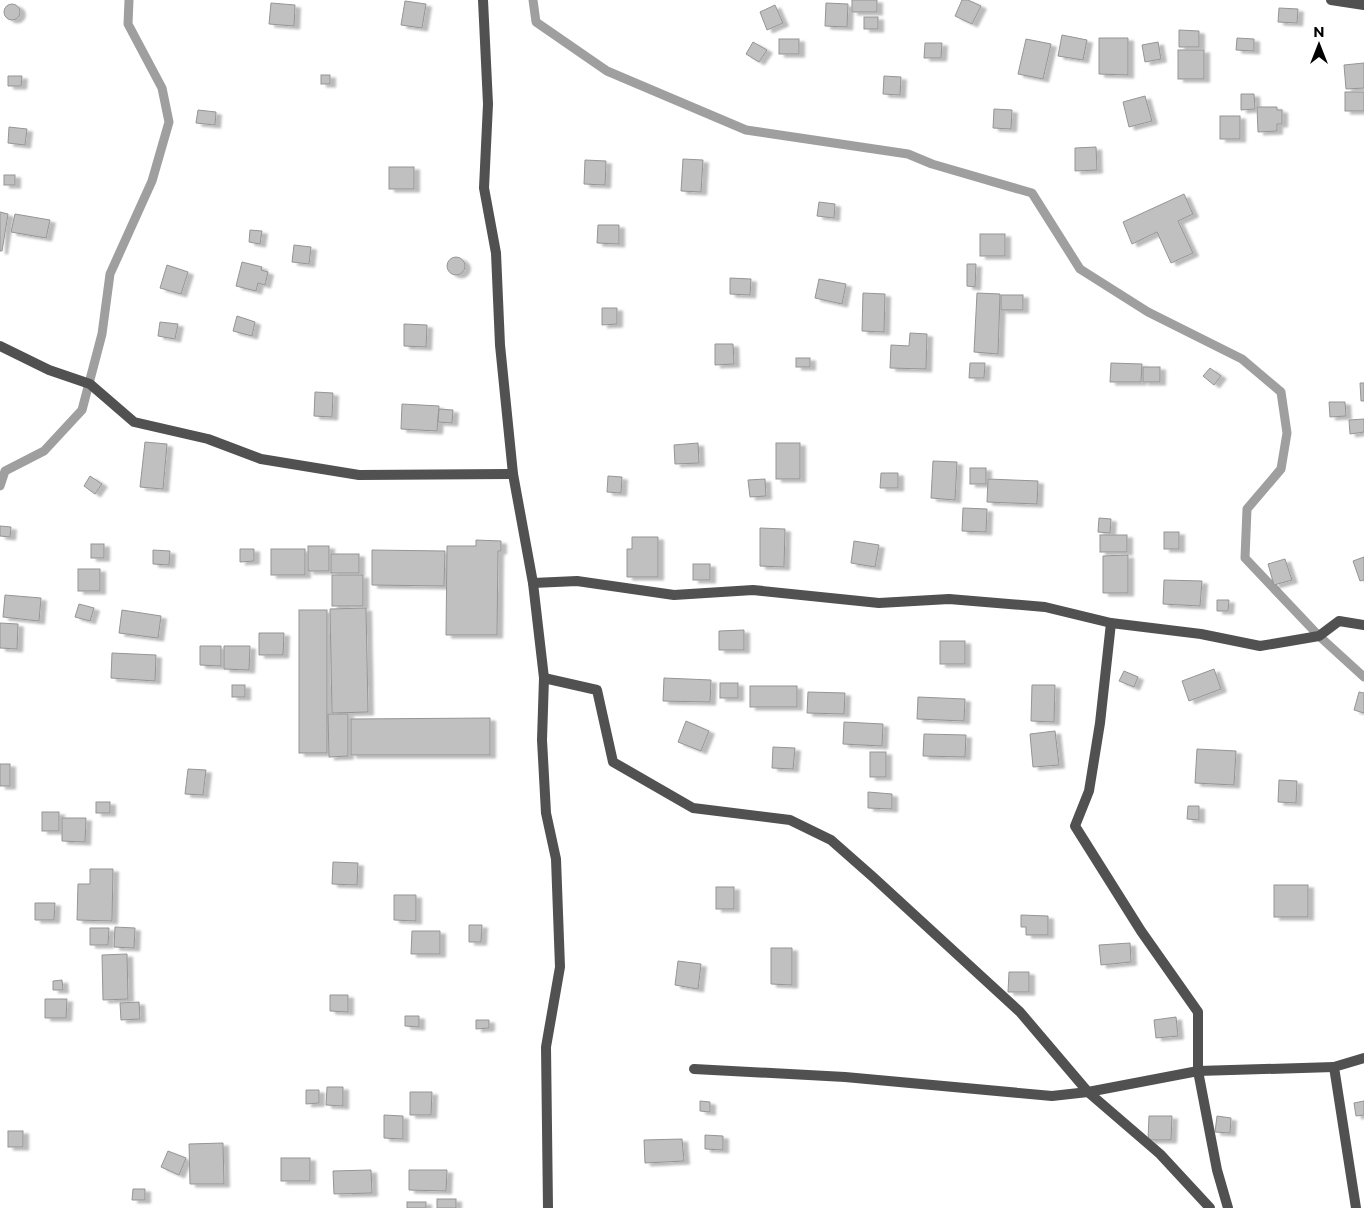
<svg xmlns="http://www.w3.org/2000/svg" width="1364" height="1208" viewBox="0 0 1364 1208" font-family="Montserrat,sans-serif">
<defs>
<filter id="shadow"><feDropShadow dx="5.5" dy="3" stdDeviation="1" flood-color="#0004"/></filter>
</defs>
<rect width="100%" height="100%" fill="#fff"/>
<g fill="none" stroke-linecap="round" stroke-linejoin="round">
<!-- stream -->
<g stroke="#9f9f9f" stroke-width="9">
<path d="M533,0L536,22L607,71L746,130L908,154L932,164L1032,193L1080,269L1148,312L1242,359L1281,392L1287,433L1281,469L1247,509L1245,558L1319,636L1364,677"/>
<path d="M0,486L5,471L44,451L82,410L102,334L110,274L152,181L169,122L162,88L128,24L129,0"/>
</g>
</g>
<!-- building -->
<g fill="#c0c0c0" stroke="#959595" filter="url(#shadow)">
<rect x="852" y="0" width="25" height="12"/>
<path d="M962,0H968L981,6L972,24L955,16Z"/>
<path d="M405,1L426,4L422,28L401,25Z"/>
<path d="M271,3L295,5L294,26L269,24Z"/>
<path d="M826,3L848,4L847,27L825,26Z"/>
<circle cx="12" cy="12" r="8"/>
<path d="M775,5L783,23L767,30L760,12Z"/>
<path d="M1279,8L1298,9L1297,23L1278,22Z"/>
<rect x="864" y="17" width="14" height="12"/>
<path d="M1179,30L1199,31V47H1179Z"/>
<path d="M1062,35L1087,40L1083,60L1058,56Z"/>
<path d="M1099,38H1128V75L1099,74Z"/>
<path d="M1237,38L1254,39V51L1236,50Z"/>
<rect x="779" y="39" width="20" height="15"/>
<path d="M1026,39L1051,44L1043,79L1018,74Z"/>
<path d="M753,42L767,50L759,62L746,54Z"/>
<path d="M1158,42L1161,59L1145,62L1142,45Z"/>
<path d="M925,43H942L941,58H924Z"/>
<rect x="1178" y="50" width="26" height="29"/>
<path d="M1364,63V88L1346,89L1344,65Z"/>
<rect x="321" y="75" width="9" height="9"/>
<path d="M8,76H22L21,86H8Z"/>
<path d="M884,76L901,77L900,95L883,94Z"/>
<rect x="1345" y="92" width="19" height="19"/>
<path d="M1241,94H1254L1255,109L1241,110Z"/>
<path d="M1145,96L1152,121L1129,127L1123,102Z"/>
<path d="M1257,107H1277V110H1282V124H1277V131L1258,132Z"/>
<path d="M994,109L1012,110L1011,129L993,128Z"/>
<path d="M198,110L216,112L215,125L196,123Z"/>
<rect x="1220" y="116" width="20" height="23"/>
<path d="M9,127L27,129L25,145L8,143Z"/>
<path d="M1096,147L1097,170L1075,171V148Z"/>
<path d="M683,159L703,160L701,192L681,191Z"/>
<path d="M585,160L606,161L605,185L584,184Z"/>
<rect x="389" y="167" width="25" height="22"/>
<rect x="4" y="175" width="11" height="10"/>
<path d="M1184,194L1193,214L1178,221L1193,253L1171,263L1157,232L1132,244L1123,222Z"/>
<path d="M819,202L835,204L834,218L817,216Z"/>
<path d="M0,212L8,214L2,251H0Z"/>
<path d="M15,214L50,220L46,238L11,232Z"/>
<path d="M598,225H619V244L597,243Z"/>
<path d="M250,230L262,231L260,244L249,242Z"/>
<rect x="980" y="234" width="25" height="22"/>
<path d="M294,245L311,247L309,264L292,262Z"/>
<circle cx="456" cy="266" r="9"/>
<path d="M242,262L262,267L261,270L268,272L265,285L258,283L256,291L236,286Z"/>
<path d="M967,264H976L975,287L967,286Z"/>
<path d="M167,265L188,272L181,294L160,288Z"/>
<path d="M730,278L751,279L750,295L730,294Z"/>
<path d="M819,279L846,284L842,304L815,298Z"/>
<path d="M863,293L885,294L884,332L862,331Z"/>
<path d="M977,293L1000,294L998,354L974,352Z"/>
<rect x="1001" y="295" width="22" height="15"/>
<path d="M602,308H617V324L602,325Z"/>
<path d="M237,316L255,322L252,336L233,331Z"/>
<path d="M160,322L178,324L175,339L158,336Z"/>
<path d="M404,324L427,325L426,347L404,346Z"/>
<path d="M910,333L927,334L926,369L890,368L891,345L909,346Z"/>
<path d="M715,344H733L734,364L715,365Z"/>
<rect x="796" y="358" width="14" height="9"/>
<path d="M970,363H985L984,378H969Z"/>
<path d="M1111,363L1142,364L1141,382H1110Z"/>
<rect x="1143" y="367" width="17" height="15"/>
<path d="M1210,368L1221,376L1214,385L1203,376Z"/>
<path d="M1360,383H1364V401H1361Z"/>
<path d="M315,392L333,393L332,417L314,416Z"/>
<path d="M1329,402H1345L1346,416L1330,417Z"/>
<path d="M402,404L439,406L437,431L401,429Z"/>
<path d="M439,409L453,410L452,423L438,422Z"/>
<path d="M1364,419V432L1350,434L1349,420Z"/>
<path d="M145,442L167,444L163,489L140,487Z"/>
<path d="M698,443L699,463L675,464L674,445Z"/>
<rect x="776" y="443" width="24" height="36"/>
<path d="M933,461L957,462L955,500L931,498Z"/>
<rect x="970" y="468" width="16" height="16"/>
<path d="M881,473H898V488H880Z"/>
<path d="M90,476L102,484L95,494L84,486Z"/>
<path d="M608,476L622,477L621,493L607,492Z"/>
<path d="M765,479L766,496L750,497L748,480Z"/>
<path d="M988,479L1038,481L1037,504L987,502Z"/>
<path d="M963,508L987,509L986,532L962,531Z"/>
<path d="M1099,518L1111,519L1110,533L1098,532Z"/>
<path d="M0,526L11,527L10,537L0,536Z"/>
<path d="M760,528L785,529L784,567L760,566Z"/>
<rect x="1164" y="532" width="15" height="17"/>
<rect x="1100" y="535" width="27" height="17"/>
<path d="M632,537H658V577H627V549H632Z"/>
<path d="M476,540L501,541V551H498L497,635H446L447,546H476Z"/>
<path d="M854,541L879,545L875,567L851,563Z"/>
<rect x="91" y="544" width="13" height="14"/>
<rect x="308" y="546" width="21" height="25"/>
<path d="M240,549H254V561L240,562Z"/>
<rect x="271" y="549" width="34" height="26"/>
<path d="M153,550L170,551L169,565L153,564Z"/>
<path d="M372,550L445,551L444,586L372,585Z"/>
<rect x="331" y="554" width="28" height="19"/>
<path d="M1128,555V593H1103V556Z"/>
<path d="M1364,557V580L1360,581L1353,561Z"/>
<path d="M1285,559L1292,580L1274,585L1268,564Z"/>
<rect x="693" y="564" width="17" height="16"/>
<rect x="78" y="569" width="22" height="22"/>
<rect x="332" y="575" width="31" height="31"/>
<path d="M1164,580L1202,581L1200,606L1163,604Z"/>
<path d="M5,595L41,598L39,621L3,617Z"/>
<path d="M1217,600H1229L1228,611H1217Z"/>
<path d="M79,604L94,608L90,621L75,617Z"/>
<path d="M366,608L368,712L332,713L330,609Z"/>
<path d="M122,610L161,616L158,638L119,633Z"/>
<rect x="299" y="610" width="28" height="143"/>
<path d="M0,623L18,624L17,649L0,648Z"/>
<path d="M744,630V650H719V631Z"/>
<path d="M259,633H284L283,655H259Z"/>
<rect x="940" y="641" width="25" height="23"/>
<path d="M200,646H221V666L200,665Z"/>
<path d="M224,646H250L249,670L224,669Z"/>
<path d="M112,653L156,655L155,681L111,678Z"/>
<path d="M1214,669L1221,689L1189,701L1182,681Z"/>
<path d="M1124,671L1138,677L1134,687L1119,681Z"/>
<path d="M664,678L711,680L710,702L663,701Z"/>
<rect x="720" y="683" width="18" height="15"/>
<rect x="232" y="685" width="13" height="12"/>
<path d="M1032,685H1055L1054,722L1031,721Z"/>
<rect x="750" y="686" width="47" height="21"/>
<path d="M808,692L845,693L844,714L807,713Z"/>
<path d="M1359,692L1364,693V713L1354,710Z"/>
<path d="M918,697L965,699L964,721L917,719Z"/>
<path d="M328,714H348V756L329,757Z"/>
<path d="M490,718V755H351V719Z"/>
<path d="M686,721L709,731L701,751L678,742Z"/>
<path d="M844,722L883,724L882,746L843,744Z"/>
<path d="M1055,731L1059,765L1033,767L1030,734Z"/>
<path d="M924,734L966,735L965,757L923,756Z"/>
<path d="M773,747L795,748L793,769L772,768Z"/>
<path d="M1197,749L1236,751L1234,785L1195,783Z"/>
<rect x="870" y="752" width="16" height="25"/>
<rect x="0" y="764" width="10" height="22"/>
<path d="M188,769L206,770L203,795L185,794Z"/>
<path d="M1279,780L1297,781L1296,803L1278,802Z"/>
<path d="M868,792L892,794V809L868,808Z"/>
<rect x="96" y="802" width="14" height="11"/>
<path d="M1188,806H1199V820L1187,819Z"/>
<rect x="42" y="812" width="17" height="19"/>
<path d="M62,818H86L85,842L62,841Z"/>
<path d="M333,862L358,863L357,885L332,884Z"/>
<path d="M90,869H113L112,921L77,920L78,884H90Z"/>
<rect x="1274" y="885" width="34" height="32"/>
<rect x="716" y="887" width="18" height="22"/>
<path d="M394,895H416V921L394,920Z"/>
<path d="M35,903H55L54,920H35Z"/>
<path d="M1021,915L1048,916V935H1026V927H1021Z"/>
<path d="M469,925H482L481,942H469Z"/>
<path d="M115,927L135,928L134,948L114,947Z"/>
<path d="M90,928H109L108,945H90Z"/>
<path d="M412,931H440V954H411Z"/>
<path d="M1130,943L1131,962L1101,965L1099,945Z"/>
<path d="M771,948H792V985L771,984Z"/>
<path d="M127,954L128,999L103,1000L102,955Z"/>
<path d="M678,961L701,964L698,989L675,985Z"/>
<path d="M1009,972H1029V992H1008Z"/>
<path d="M62,980L63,990H53V981Z"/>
<path d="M330,995H348V1012L330,1011Z"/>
<path d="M45,999H67L66,1018H45Z"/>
<path d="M139,1002L140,1019L121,1020L120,1003Z"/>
<path d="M405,1016H419V1027L405,1026Z"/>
<path d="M1176,1017L1178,1036L1156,1038L1154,1020Z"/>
<path d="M476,1020H489V1028L476,1029Z"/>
<path d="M327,1087H343V1106L326,1105Z"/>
<path d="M306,1090H319V1103L306,1104Z"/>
<path d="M410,1092H432L431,1115H410Z"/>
<path d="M700,1101L710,1102V1112L700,1111Z"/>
<path d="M1364,1101V1115L1356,1116L1354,1103Z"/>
<path d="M384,1115L403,1116V1139L384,1138Z"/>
<path d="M1149,1116H1172L1171,1140H1148Z"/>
<path d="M1217,1116L1231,1118L1230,1133L1215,1132Z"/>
<rect x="8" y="1131" width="15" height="16"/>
<path d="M705,1135L723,1136V1150L705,1149Z"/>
<path d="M682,1139L684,1161L645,1163L644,1140Z"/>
<path d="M223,1143L224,1184H190L189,1144Z"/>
<path d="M168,1151L186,1158L179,1175L161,1167Z"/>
<rect x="281" y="1158" width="29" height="23"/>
<path d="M371,1170L372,1193L334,1194L333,1171Z"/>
<path d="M409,1170H447L446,1191L409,1190Z"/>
<path d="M133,1189H145V1200H132Z"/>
<rect x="437" y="1199" width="19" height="9"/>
<rect x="407" y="1202" width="19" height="6"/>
</g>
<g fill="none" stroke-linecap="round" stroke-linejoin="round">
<!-- street -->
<g stroke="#515151" stroke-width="10">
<path d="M483,0L488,104L484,188L496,253L500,345L513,474L533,583L544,678L542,740L546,813L556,859L560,967L546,1047L548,1208"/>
<path d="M1331,0L1364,5"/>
<path d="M0,346L49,370L90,384L134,422L208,439L261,459L359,475L513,474"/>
<path d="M533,583L577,581L674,595L753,590L879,603L949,599L1045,607L1111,623L1100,723L1089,791L1075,826L1141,931L1198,1012V1071L1217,1170L1228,1208"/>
<path d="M1111,623L1201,634L1260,646L1319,636L1339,621L1364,625"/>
<path d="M544,678L597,690L613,762L693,808L790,820L831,840L873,877L1020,1012L1088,1092L1160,1154L1210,1208"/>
<path d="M694,1069L845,1077L1052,1096L1088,1092L1198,1071L1334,1067"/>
<path d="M1356,1208L1334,1067L1364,1058"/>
</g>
</g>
<!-- north arrow -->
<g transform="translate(1319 45)" stroke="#ffffff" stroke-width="4" paint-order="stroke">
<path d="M0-4L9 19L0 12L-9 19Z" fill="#000000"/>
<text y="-8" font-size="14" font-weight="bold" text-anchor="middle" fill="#000000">N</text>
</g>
</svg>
